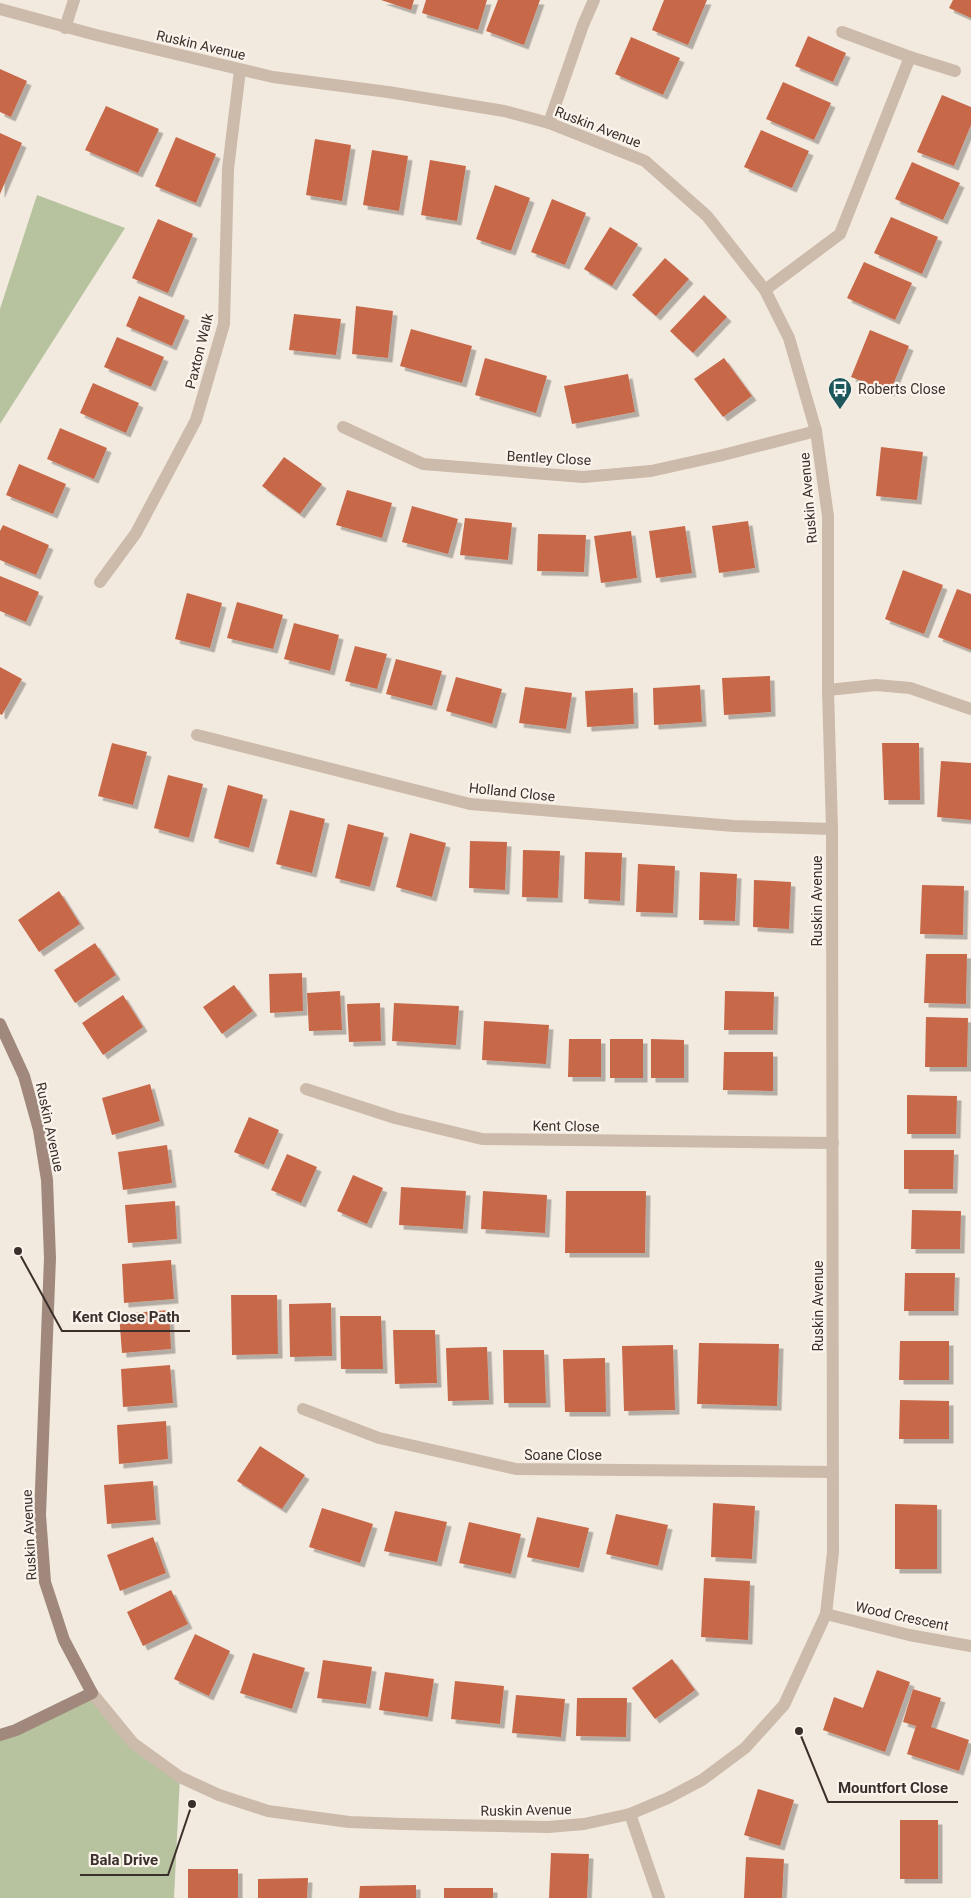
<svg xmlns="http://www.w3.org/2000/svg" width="971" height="1898" viewBox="0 0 971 1898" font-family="Roboto,sans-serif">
<defs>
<filter id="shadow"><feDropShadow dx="4.5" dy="4.5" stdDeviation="0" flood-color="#0004"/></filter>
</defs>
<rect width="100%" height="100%" fill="#f3eadf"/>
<!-- green -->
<g fill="#b7c39f">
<path d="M37,195L125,228L0,424V309Z"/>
<path d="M92,1693L133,1743L180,1777L174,1898H0V1735Z"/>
</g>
<!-- building -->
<g fill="#c7684a" filter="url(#shadow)">
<path d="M381,0H414L411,10Z"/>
<path d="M426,0H487L478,30L422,13Z"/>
<path d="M498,0H540L524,45L486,31Z"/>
<path d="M664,0H707L688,45L652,30Z"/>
<path d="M953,0H971V18L949,8Z"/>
<path d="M808,36L846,53L833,82L795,66Z"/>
<path d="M631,37L680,58L663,95L615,74Z"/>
<path d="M0,69L27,81L11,117L0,112Z"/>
<path d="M783,82L831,103L814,140L766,119Z"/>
<path d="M942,95L971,107V125L954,166L917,152Z"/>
<path d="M106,106L159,129L138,173L85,150Z"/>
<path d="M761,130L809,151L792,188L744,167Z"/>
<path d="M0,133L22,143L0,194Z"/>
<path d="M176,137L216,154L196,203L155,186Z"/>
<path d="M315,139L351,145L342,201L306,195Z"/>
<path d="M372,150L408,156L399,211L363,205Z"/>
<path d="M430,160L466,166L457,221L421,215Z"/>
<path d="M912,162L960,183L943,220L895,199Z"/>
<path d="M495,185L530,198L511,251L476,239Z"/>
<path d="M552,199L586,213L565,265L531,252Z"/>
<path d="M891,217L938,237L922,274L874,253Z"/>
<path d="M158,219L193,234L168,293L132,278Z"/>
<path d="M610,227L638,244L612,286L584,269Z"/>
<path d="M665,258L689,279L656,316L632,295Z"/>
<path d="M864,262L912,283L895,320L847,298Z"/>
<path d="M704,295L727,317L693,353L670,331Z"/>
<path d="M139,296L185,316L172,346L126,326Z"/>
<path d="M356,306L393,311L388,358L352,354Z"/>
<path d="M294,314L341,319L336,355L289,350Z"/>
<path d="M411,329L472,346L462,383L400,366Z"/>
<path d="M870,330L909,346L890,392L851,377Z"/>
<path d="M117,337L164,357L151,387L104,367Z"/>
<path d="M485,358L547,376L536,413L475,395Z"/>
<path d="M724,358L752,396L723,417L694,379Z"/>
<path d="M628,374L635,412L572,424L564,386Z"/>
<path d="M93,383L139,403L126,433L80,413Z"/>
<path d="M60,428L107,448L94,479L47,459Z"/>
<path d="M881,447L923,452L917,500L876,496Z"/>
<path d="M284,457L322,484L300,514L262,486Z"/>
<path d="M19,464L66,484L53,514L6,495Z"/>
<path d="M347,490L392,503L382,538L336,525Z"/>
<path d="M412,506L458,519L448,554L402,542Z"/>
<path d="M465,518L512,523L508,560L460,555Z"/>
<path d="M748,521L755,568L719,573L712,526Z"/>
<path d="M3,525L49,545L36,575L0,560V531Z"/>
<path d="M685,526L692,573L656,578L649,531Z"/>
<path d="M631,531L637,578L601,583L594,536Z"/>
<path d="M538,534L586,535L584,572L537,571Z"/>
<path d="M903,570L943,585L924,634L885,619Z"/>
<path d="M0,576L39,592L26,622L0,611Z"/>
<path d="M957,589L971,594V650L938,637Z"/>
<path d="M187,593L222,603L210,648L175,639Z"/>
<path d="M237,602L283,615L273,649L227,638Z"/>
<path d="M294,623L339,635L330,671L284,659Z"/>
<path d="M355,646L387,654L377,689L345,681Z"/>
<path d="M396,659L442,671L432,706L386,694Z"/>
<path d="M0,667L22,679L2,715L0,714Z"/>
<path d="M770,676L771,712L724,715L722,678Z"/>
<path d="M456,677L502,689L492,724L446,711Z"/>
<path d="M700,685L702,722L654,725L653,688Z"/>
<path d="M525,687L572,693L566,729L519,723Z"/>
<path d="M633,688L634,724L587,727L585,691Z"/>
<path d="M112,743L147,752L133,805L98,796Z"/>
<path d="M882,743H919L920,800H884Z"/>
<path d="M941,761L971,763V820L937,817Z"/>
<path d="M168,775L203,784L189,838L154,828Z"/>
<path d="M228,785L263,795L249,848L214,838Z"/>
<path d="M290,810L325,819L312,873L276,864Z"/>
<path d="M348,824L384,833L370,887L335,878Z"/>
<path d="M410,833L446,843L432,897L396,887Z"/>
<path d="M470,841L507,842L505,890L469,888Z"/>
<path d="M523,850L560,851L558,898L522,897Z"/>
<path d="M585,852L622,853L620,901L584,899Z"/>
<path d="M638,864L675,866L673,913L636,912Z"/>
<path d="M700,872L737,874L735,921L699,920Z"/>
<path d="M754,880L791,882L789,929L753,927Z"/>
<path d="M922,885L964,886L963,935L920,934Z"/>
<path d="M59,891L80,924L39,952L18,920Z"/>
<path d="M95,943L116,975L75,1003L54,970Z"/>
<path d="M926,954H967L966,1004L924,1003Z"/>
<path d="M302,973L303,1011L270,1013L269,974Z"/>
<path d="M234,985L253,1011L222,1034L203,1007Z"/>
<path d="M340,991L342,1030L309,1031L307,993Z"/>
<path d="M725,991L774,992L773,1030H724Z"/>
<path d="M123,995L143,1027L103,1055L82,1023Z"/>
<path d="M380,1003L381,1041L349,1042L347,1004Z"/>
<path d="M394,1003L459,1006L456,1045L392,1041Z"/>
<path d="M926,1017L968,1018L967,1067H925Z"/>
<path d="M484,1021L549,1025L546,1064L482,1060Z"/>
<path d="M569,1039H601V1077H568Z"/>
<rect x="610" y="1039" width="33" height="39"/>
<path d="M651,1039L684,1040V1078H651Z"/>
<path d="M724,1052H773V1091L723,1090Z"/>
<path d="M150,1084L160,1121L112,1135L102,1098Z"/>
<path d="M907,1095L957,1096L956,1134H907Z"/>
<path d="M249,1117L279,1130L264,1165L234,1152Z"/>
<path d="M167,1145L172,1183L123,1190L118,1152Z"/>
<path d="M904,1150H954L953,1189H904Z"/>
<path d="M287,1154L317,1167L301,1203L271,1190Z"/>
<path d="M353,1175L383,1188L367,1224L337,1211Z"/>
<path d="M401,1187L466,1191L463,1229L399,1225Z"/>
<path d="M483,1191L547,1195L545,1233L481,1229Z"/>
<path d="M566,1191H646L645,1253H565Z"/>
<path d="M175,1201L177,1239L128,1243L125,1205Z"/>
<path d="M912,1210L961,1211L960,1249H911Z"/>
<path d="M171,1260L174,1299L124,1303L122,1264Z"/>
<path d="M905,1273H955L954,1311H904Z"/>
<path d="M231,1295H277L278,1354L232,1355Z"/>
<path d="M331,1303L332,1356L290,1357L289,1304Z"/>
<path d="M169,1310L171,1349L122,1353L119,1314Z"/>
<path d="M340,1316H381L383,1369H341Z"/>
<path d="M393,1330H435L437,1383L395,1384Z"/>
<path d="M900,1341H949V1380H899Z"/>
<path d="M699,1343L779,1344L777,1406L697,1404Z"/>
<path d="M673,1345L675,1410L624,1411L622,1346Z"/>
<path d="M487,1347L489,1400L448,1401L446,1348Z"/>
<path d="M503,1350H544L546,1403H504Z"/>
<path d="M605,1358L606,1412H565L563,1359Z"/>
<path d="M170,1365L173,1403L123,1407L121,1369Z"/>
<path d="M900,1400L949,1401V1439H899Z"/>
<path d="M166,1421L168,1459L119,1464L117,1425Z"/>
<path d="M260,1446L305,1475L282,1509L237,1481Z"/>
<path d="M153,1481L156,1520L107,1524L104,1485Z"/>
<path d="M713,1503L755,1506L752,1559L711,1557Z"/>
<path d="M895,1504L937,1505V1569H895Z"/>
<path d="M322,1508L373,1524L360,1563L309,1547Z"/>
<path d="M395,1511L447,1522L437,1562L384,1551Z"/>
<path d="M616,1514L668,1525L658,1566L606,1554Z"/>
<path d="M537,1517L589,1528L579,1568L527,1557Z"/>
<path d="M469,1522L521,1534L511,1574L459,1563Z"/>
<path d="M153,1537L166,1573L120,1591L107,1555Z"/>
<path d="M704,1578L750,1581L748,1640L701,1637Z"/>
<path d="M171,1590L188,1624L143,1646L127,1612Z"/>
<path d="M195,1634L230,1651L209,1696L174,1679Z"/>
<path d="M253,1653L305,1668L292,1709L240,1693Z"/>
<path d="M672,1659L695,1690L655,1719L632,1688Z"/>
<path d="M323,1660L372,1667L366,1704L317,1698Z"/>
<path d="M877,1670L910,1682L885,1752L823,1730L834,1697L863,1708Z"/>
<path d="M385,1672L434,1679L428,1717L379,1710Z"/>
<path d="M455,1681L504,1686L500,1724L451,1719Z"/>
<path d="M913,1689L941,1698L931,1727L969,1740L959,1771L907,1754L916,1726L903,1722Z"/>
<path d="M516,1695L565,1699L561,1737L512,1733Z"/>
<path d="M577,1698H627L626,1737L576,1736Z"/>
<path d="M758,1789L794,1800L780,1846L744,1835Z"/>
<rect x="900" y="1820" width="38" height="59"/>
<path d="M551,1853L589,1854L587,1898H549Z"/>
<path d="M746,1857L784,1859L782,1898H744Z"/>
<rect x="188" y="1869" width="50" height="29"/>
<path d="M308,1878L307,1898H258V1879Z"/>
<path d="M416,1885V1898H359L360,1886Z"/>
<rect x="444" y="1888" width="49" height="10"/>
</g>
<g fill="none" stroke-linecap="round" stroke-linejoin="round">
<!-- lane -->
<path stroke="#ccbaab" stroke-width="12" d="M100,582L136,533L196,420L224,324L228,169L240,70"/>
<!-- street -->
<g stroke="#ccbaab" stroke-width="12">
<path d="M0,9L96,35L273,77L388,92L504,111L549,123L645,161L707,216L765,290L789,338L816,431L828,516V690L832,829L833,1552L826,1614L784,1705L745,1748L702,1780L668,1798L630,1814L584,1824L548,1827L403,1824L349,1822L268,1811L219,1795L180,1777L133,1743L92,1693"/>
<path d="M65,28L74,0"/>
<path d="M842,32L910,57L955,71"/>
<path d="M549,123L583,25L594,0"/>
<path d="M765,290L840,234L910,57"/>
<path d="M343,427L423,464L583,477L651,471L723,455L816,431"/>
<path d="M828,690L876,685L910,688L971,709"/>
<path d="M197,735L470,804L734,826L832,829"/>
<path d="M306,1089L395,1118L482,1139L833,1143"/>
<path d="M303,1409L379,1438L516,1469L833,1472"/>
<path d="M826,1614L909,1635L971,1646"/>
<path d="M630,1814L659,1898"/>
</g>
<!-- secondary -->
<path stroke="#a0897c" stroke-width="12" d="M0,1024L24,1076L39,1130L47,1180L50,1258L40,1515L45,1582L64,1640L92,1693L16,1730L0,1735"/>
</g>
<!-- icons -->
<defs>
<g id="bus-pin" transform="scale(1.25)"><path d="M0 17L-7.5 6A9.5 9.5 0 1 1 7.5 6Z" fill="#1f585c" stroke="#faf4ec"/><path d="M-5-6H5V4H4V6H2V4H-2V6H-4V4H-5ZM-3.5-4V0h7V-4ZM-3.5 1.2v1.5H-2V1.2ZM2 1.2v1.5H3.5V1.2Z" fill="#fff"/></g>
</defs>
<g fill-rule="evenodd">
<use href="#bus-pin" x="840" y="389"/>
</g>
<g text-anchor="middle" stroke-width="4.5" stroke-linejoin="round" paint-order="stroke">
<!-- street labels -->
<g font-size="14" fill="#3a2f2a" stroke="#faf4ec">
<text transform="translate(201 45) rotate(13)" y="5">Ruskin Avenue</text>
<text transform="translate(598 127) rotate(21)" y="5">Ruskin Avenue</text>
<text transform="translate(199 351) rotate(-76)" y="5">Paxton Walk</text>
<text transform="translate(549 458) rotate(3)" y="5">Bentley Close</text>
<text transform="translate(808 498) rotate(-95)" y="5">Ruskin Avenue</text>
<text transform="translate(512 792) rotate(6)" y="5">Holland Close</text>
<text transform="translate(817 901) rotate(-90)" y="5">Ruskin Avenue</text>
<text transform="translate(566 1126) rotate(1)" y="5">Kent Close</text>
<text transform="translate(50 1127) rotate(78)" y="5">Ruskin Avenue</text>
<text transform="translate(818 1306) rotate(-90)" y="5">Ruskin Avenue</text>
<text x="563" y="1460">Soane Close</text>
<text transform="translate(29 1535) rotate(-93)" y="5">Ruskin Avenue</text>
<text transform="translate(902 1616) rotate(12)" y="5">Wood Crescent</text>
<text transform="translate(526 1810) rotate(-1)" y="5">Ruskin Avenue</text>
</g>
<!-- poi labels -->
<g font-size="14" fill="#3a2f2a" stroke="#faf4ec" text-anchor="start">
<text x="858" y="394">Roberts Close</text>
</g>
</g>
<!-- callouts -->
<path fill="none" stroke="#3a2f2a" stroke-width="2" d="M18 1251L62 1331H190M799 1731L828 1802H958M192 1804L168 1875H80"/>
<g fill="#3a2f2a" stroke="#faf4ec" stroke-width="2">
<circle cx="18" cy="1251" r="5"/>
<circle cx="799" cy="1731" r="5"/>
<circle cx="192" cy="1804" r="5"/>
</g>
<g font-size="15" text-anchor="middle" font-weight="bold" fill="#3a2f2a" stroke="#faf4ec" stroke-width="4.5" stroke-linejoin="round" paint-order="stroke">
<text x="126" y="1322">Kent Close Path</text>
<text x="893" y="1793">Mountfort Close</text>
<text x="124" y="1865">Bala Drive</text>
</g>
</svg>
